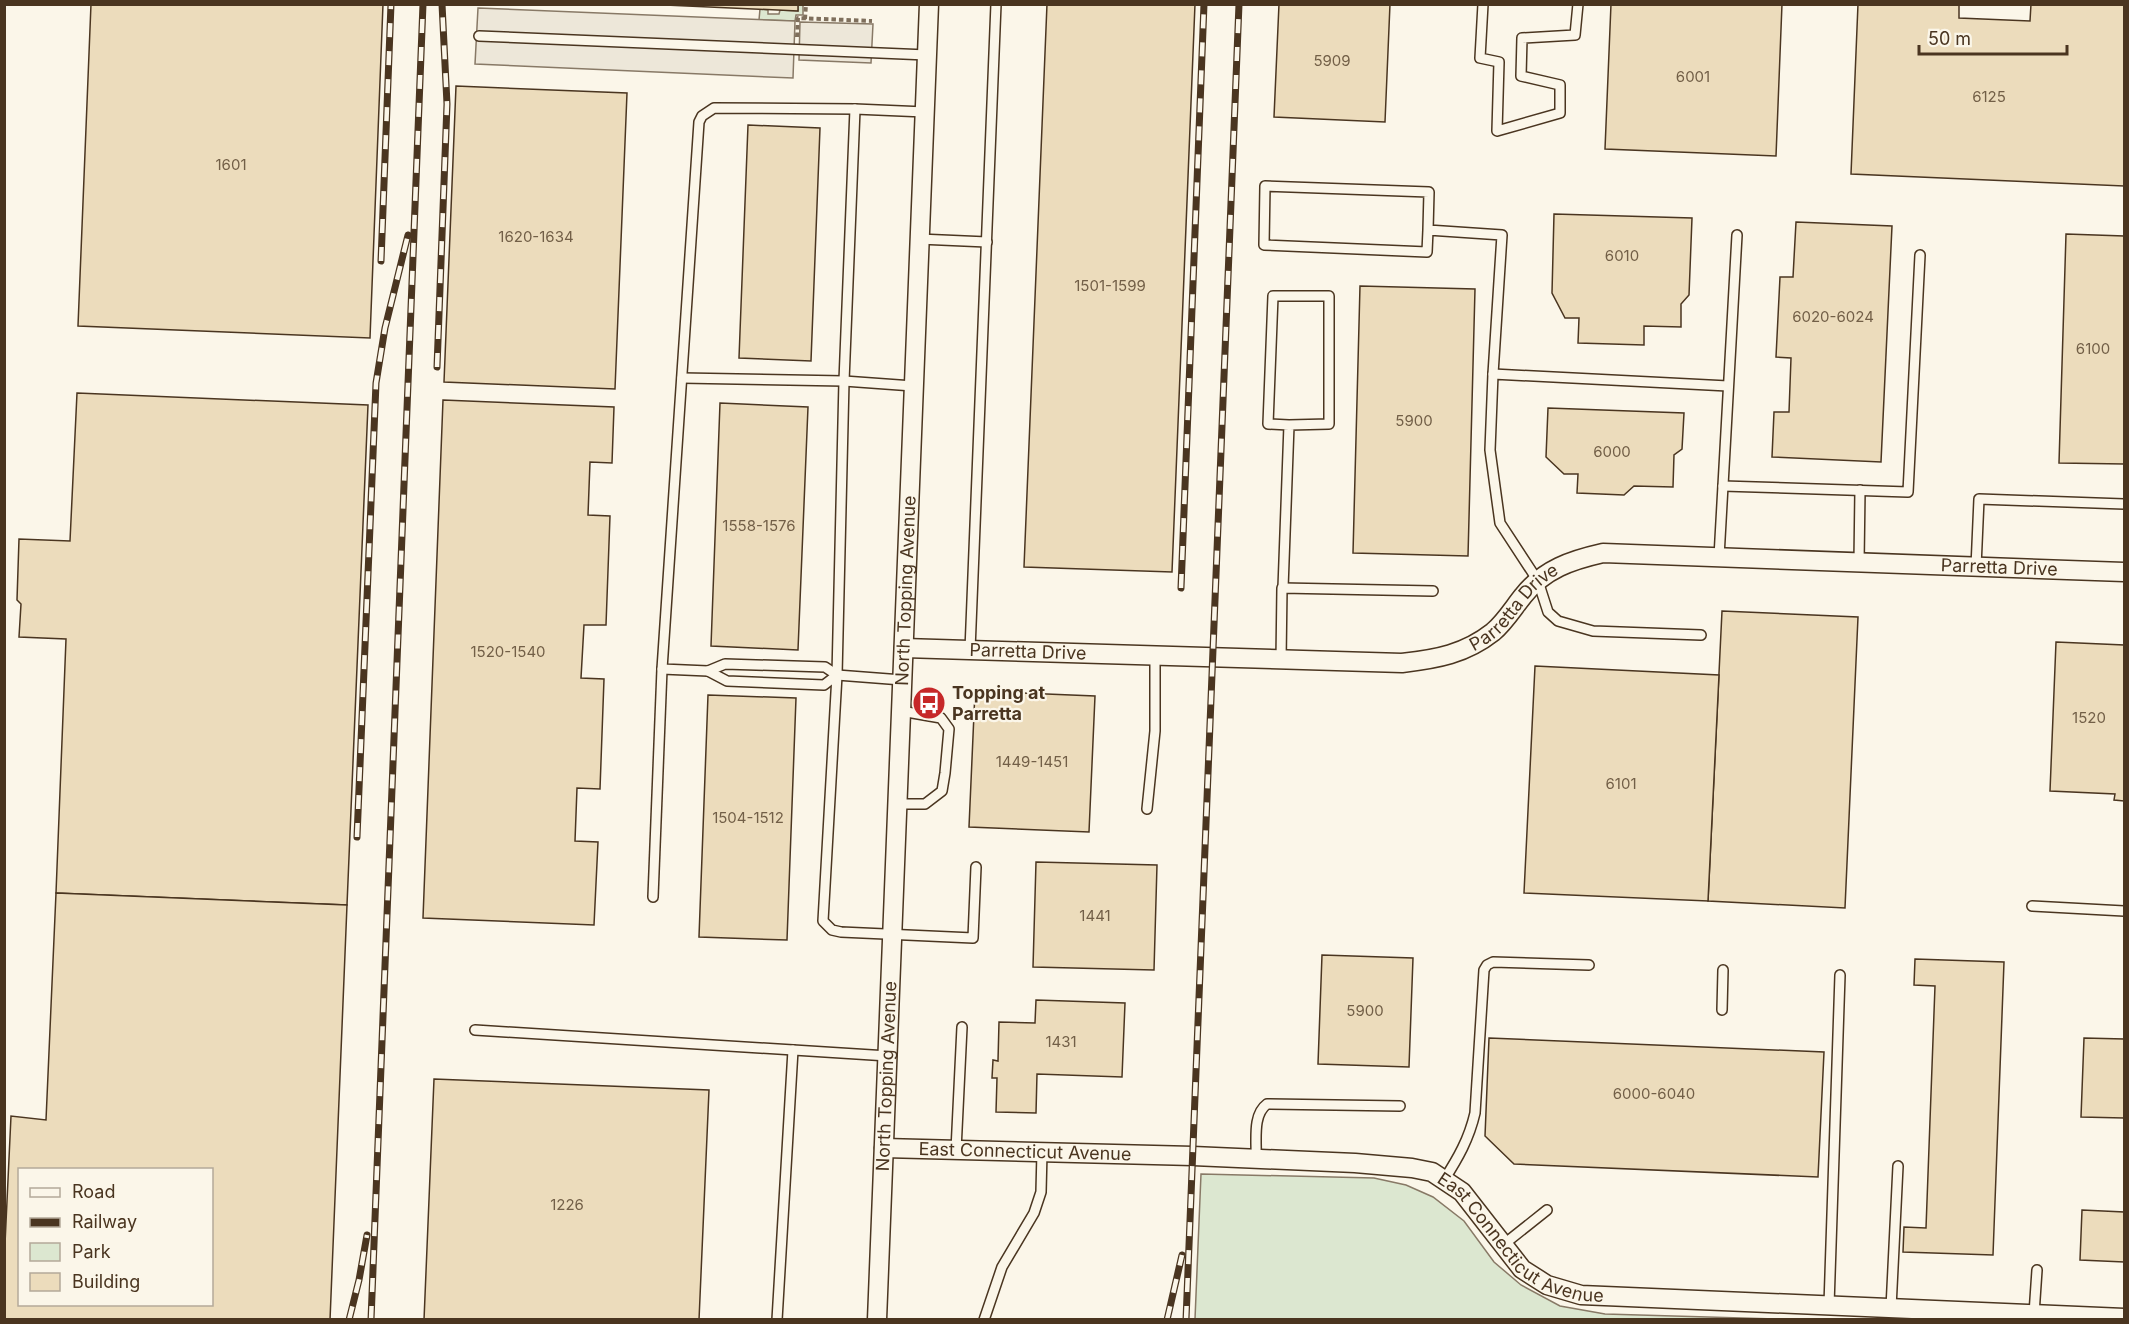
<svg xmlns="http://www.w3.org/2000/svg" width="2129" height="1324" viewBox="0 0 2129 1324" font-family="Inter,sans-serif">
<rect width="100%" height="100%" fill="#fbf6e9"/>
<!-- green -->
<g fill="#dce7d0" stroke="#887966" stroke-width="1.5">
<path d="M798,5H803V15H796L795,21L759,20L760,9L768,10V14H779L780,10L798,11Z"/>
<path d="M1201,1174L1374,1178L1406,1185L1433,1197L1464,1221L1494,1262L1521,1285L1560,1306L1605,1314L1776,1319H1195Z"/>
</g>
<!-- parking -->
<g fill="#ede7d9" stroke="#887966" stroke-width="1.5">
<path d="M478,8L795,21L793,78L475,64Z"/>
<path d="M800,22L873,24L871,63L799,60Z"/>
</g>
<!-- building -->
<g fill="#ecdcbc" stroke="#4a3520" stroke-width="1.5" fill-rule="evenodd">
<path d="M91,4H383L370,338L78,326Z"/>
<path d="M643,4H798V11Z"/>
<path d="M1047,4H1195L1172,572L1024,567Z"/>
<path d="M1279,4H1390L1385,122L1274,117Z"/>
<path d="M1611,4H1782L1776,156L1605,149Z"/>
<path d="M1858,4H1959V18L2030,21L2031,4H2124V186L1851,174Z"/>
<path d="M456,86L627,93L615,389L444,382Z"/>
<path d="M748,125L820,128L811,361L739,358Z"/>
<path d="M1554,214L1692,218L1689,295L1681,304V327L1644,326V345L1578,343L1579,318H1565L1552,293Z"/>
<path d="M1796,222L1892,226L1881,462L1772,457L1774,412H1789L1791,358L1776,357L1780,277H1793Z"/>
<path d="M2066,234L2124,236V464L2059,463Z"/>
<path d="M1360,286L1475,289L1468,556L1353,553Z"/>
<path d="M77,393L368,405L347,905L56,893L66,639L19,637L21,604L17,600L19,539L70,541Z"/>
<path d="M443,400L614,407L612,463L590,462L588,515L610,516L606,625H584L581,678L604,679L600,789L577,788L575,841L598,842L594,925L423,918Z"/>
<path d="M720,403L808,407L798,650L711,646Z"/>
<path d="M1548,408L1684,413L1682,449L1674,455L1673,487L1634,486L1624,495L1577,493L1578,474H1564L1546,457Z"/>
<path d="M1722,611L1858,617L1845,908L1708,901Z"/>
<path d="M2056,642L2124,645V801L2114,800L2115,794L2050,791Z"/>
<path d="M1535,666L1719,675L1708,901L1524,893Z"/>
<path d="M975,691L1095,696L1089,832L969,827Z"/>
<path d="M708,695L796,698L787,940L699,937Z"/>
<path d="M1036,862L1157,865L1154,970L1033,967Z"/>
<path d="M56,893L347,905L330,1320H4V1265L11,1116L46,1120ZM20,1170H212V1304H20Z"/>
<path d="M1322,955L1413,958L1409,1067L1318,1064Z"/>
<path d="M1915,959L2004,962L1993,1255L1903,1252L1904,1227L1926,1228L1935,986L1914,985Z"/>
<path d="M1036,1000L1125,1003L1122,1077L1037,1074L1036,1113L996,1112L997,1078H992L993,1060L998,1061L999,1022L1035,1023Z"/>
<path d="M1489,1038L1824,1052L1818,1177L1514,1164L1485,1136Z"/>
<path d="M2084,1038L2124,1039V1118L2081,1117Z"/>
<path d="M434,1079L709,1090L699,1320H424Z"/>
<path d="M2082,1210L2124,1212V1262L2080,1260Z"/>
</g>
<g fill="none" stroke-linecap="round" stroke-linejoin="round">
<!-- service casing -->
<g stroke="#4a3520" stroke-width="12">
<g id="service">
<path d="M1483,4L1480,58L1499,62L1497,131L1560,113V85L1521,76L1522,38L1575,35L1578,4"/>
<path d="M479,36L927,55"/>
<path d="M855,109L844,381L837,675L823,921L832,930L841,932L973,938L976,867"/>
<path d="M1428,230L1429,192L1265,186L1264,245L1427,252L1428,230L1502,235L1493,374"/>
<path d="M919,239L987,242"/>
<path d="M682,378L844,381L913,386"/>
<path d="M1723,486L1908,492L1920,255"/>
<path d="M1719,557L1737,235"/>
<path d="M1859,562L1860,490"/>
<path d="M1976,567L1979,499L2124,504"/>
<path d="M1283,588L1289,425L1329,424V296H1273L1268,424L1289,425"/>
<path d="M1701,635L1593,631L1558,621L1548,612L1538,581L1500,523L1490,450L1493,374L1728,386"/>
<path d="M970,650L996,4"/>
<path d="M1281,660L1282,588L1433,591"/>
<path d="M708,671L725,664L825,667L837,675L902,680"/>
<path d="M837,675L824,685L727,681L708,671L662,669L699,122L702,116L714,108L855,109L925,112"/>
<path d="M898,804H925L942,791L945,773L949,729L941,718L901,711"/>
<path d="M1147,809L1155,731V656"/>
<path d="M653,897L662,669"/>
<path d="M2032,906L2124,911"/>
<path d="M1722,1010L1723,970"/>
<path d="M475,1030L888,1056"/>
<path d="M956,1150L962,1027"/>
<path d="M1256,1159C1257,1141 1252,1115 1267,1104L1400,1106"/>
<path d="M1444,1180C1458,1158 1469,1139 1475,1113L1484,970L1487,965L1493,962L1589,965"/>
<path d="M1503,1245L1547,1210"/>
<path d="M1829,1305L1840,975"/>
<path d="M1891,1308L1898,1166"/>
<path d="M2034,1314L2037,1270"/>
<path d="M777,1320L793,1050"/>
<path d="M984,1320L1002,1267L1034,1213L1041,1192L1042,1152"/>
</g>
</g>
<!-- minor casing -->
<g stroke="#4a3520" stroke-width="21">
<g id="minor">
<path id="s1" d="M904,648L1402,663C1437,659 1465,654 1493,632C1505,622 1514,607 1523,596C1544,569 1572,560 1603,553L2124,572"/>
<path id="s2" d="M884,1148L1193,1156L1355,1163L1412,1168L1432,1172L1462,1192L1522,1269L1547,1285L1581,1295L2124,1318"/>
<path id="s3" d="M877,1320L929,4"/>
</g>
</g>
<!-- path -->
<g stroke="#7f6f5c" stroke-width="4" stroke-dasharray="4.5 3" stroke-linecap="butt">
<path d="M805,19L806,4"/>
<path d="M797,37L798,18L872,21"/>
</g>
<!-- service -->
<use href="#service" stroke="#fbf6e9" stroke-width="9"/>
<!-- minor -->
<use href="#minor" stroke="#fbf6e9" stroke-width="18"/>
<!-- rail casing -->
<g stroke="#4a3520" stroke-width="7">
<g id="rail">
<path d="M381,261L391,4"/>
<path d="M437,367L447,104L442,4"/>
<path d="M1181,588L1204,4"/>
<path d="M357,837L376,383L385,328L408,235"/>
<path d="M349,1320L359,1280L367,1235"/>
<path d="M371,1320L423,4"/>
<path d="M1167,1320L1182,1255"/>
<path d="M1186,1320L1239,4"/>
</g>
</g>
<!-- rail -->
<use href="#rail" stroke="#fbf6e9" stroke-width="4.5" stroke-dasharray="14" stroke-linecap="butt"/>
</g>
<!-- icons -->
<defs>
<g id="bus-disc" transform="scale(1.725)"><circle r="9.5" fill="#c62828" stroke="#fbf6e9"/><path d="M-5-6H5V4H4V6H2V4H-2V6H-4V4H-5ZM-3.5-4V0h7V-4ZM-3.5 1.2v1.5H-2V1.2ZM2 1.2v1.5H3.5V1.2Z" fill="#fff"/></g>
</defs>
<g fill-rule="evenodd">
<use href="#bus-disc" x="929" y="703"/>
</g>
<g text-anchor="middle" stroke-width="4.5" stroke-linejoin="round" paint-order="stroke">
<!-- number labels -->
<g font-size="15" fill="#725f47">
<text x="1332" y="66">5909</text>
<text x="1693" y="82">6001</text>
<text x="1989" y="102">6125</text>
<text x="231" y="170">1601</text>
<text x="536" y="242">1620-1634</text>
<text x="1622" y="261">6010</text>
<text x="1110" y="291">1501-1599</text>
<text x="1833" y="322">6020-6024</text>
<text x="2093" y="354">6100</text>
<text x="1414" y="426">5900</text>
<text x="1612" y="457">6000</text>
<text x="759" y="531">1558-1576</text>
<text x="508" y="657">1520-1540</text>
<text x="2089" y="723">1520</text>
<text x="1032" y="767">1449-1451</text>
<text x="1621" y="789">6101</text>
<text x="748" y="823">1504-1512</text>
<text x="1095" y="921">1441</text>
<text x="1365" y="1016">5900</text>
<text x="1061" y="1047">1431</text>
<text x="1654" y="1099">6000-6040</text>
<text x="567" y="1210">1226</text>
</g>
<!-- street labels -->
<g font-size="18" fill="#4a3520" stroke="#fbf6e9">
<text dy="6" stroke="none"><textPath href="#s1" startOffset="1132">Parretta Drive</textPath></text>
<text dy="6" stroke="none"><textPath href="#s3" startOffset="730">North Topping Avenue</textPath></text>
<text dy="6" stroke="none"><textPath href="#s1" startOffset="628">Parretta Drive</textPath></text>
<text dy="6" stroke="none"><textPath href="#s1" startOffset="124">Parretta Drive</textPath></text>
<text dy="6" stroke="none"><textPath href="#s3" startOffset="244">North Topping Avenue</textPath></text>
<text dy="6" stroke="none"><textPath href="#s2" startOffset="141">East Connecticut Avenue</textPath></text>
<text dy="6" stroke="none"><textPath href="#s2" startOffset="664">East Connecticut Avenue</textPath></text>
</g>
<!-- poi labels -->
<g font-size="18" font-weight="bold" fill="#4a3520" stroke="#fbf6e9" text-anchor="start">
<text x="952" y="699">Topping at<tspan x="952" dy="21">Parretta</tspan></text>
</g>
</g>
<!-- border -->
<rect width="2129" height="1324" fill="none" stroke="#4a3520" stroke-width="12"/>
<!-- legend -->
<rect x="18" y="1168" width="195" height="138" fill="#fbf6e9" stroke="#b4a999" stroke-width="1.5"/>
<rect x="30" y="1188" width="30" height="9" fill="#fbf6e9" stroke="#b4a999" stroke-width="1.5"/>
<text x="72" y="1198" font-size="18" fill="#4a3520">Road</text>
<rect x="30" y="1218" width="30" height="9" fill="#4a3520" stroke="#b4a999" stroke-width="1.5"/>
<text x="72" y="1228" font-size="18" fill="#4a3520">Railway</text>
<rect x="30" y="1243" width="30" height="18" fill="#dce7d0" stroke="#b4a999" stroke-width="1.5"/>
<text x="72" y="1258" font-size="18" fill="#4a3520">Park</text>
<rect x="30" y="1273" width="30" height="18" fill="#ecdcbc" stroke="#b4a999" stroke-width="1.5"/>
<text x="72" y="1288" font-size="18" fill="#4a3520">Building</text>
<!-- scale -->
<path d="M1919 45v9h148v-9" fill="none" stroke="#4a3520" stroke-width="3"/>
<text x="1928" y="45" font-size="18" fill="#4a3520" stroke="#fbf6e9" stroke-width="4.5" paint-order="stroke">50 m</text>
</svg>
